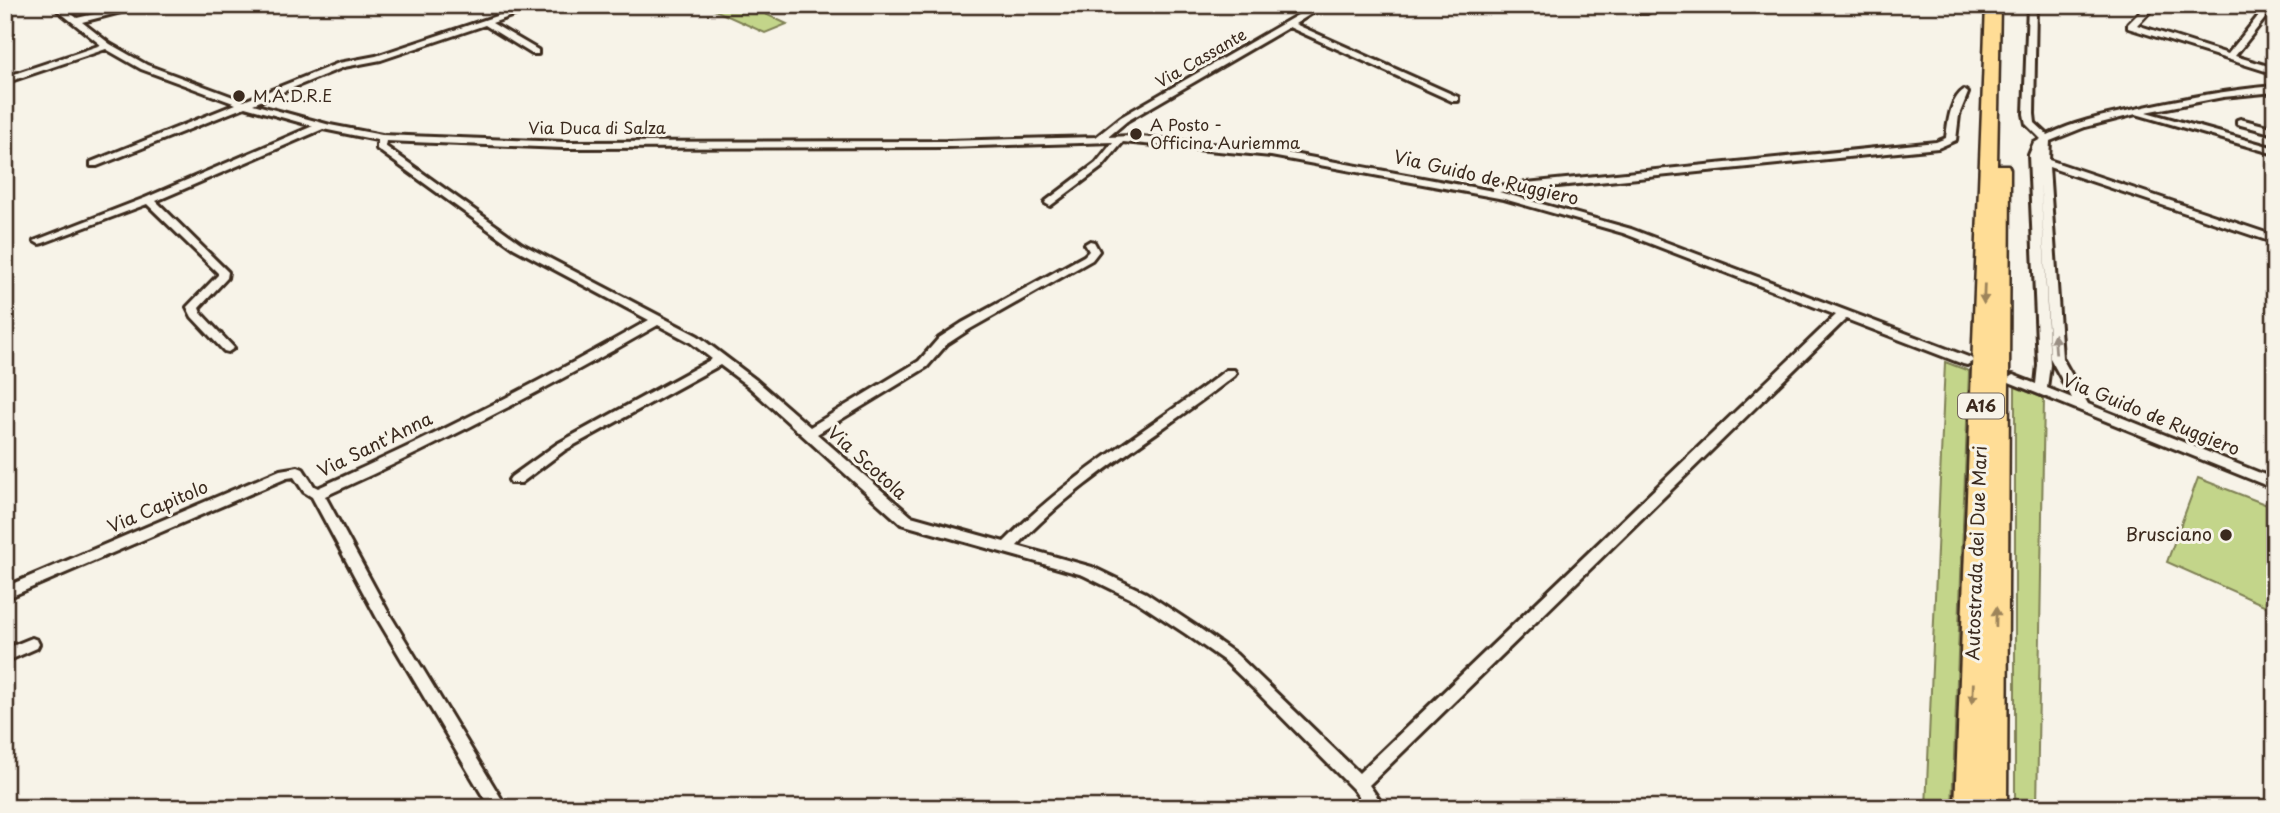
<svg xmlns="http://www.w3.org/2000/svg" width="2280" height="813" viewBox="0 0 2280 813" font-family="'Playpen Sans',sans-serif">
<rect width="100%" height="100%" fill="#f7f3e8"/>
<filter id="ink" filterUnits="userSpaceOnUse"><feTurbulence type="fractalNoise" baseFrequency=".0143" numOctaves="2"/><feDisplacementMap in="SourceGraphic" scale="14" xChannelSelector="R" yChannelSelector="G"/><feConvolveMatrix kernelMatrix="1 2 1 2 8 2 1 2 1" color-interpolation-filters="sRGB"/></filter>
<g filter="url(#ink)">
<!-- green -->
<g fill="#c3d58a" stroke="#7f8054" stroke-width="2">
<path d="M746,5L787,24L765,33L706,6Z"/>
<path d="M1945,362L1969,371L1952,808H1926Z"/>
<path d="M2015,387L2044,398L2037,808H2015Z"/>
<path d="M2198,478L2275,508V610L2167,562Z"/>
</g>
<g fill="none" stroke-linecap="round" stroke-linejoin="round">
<!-- street casing -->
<g stroke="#3b2a1e" stroke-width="6">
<g id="street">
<path d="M51,5H60L77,18L133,5H148L82,22L110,44L147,65L244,101L339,63L376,56L529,5H542L492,23L538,50V54H532L485,25L381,60L344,67L253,104L330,125L382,135L564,142L946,141L1096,137L1121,117L1315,5H1325L1295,24L1458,97V101H1452L1289,27L1127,121L1108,137L1131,136L1271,150L1493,191V187L1497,186L1936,142L1946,138C1948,123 1950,99 1964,90L1968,93L1959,115L1956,140L1938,148L1499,192L1631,229L1971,358L1973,361L1967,365L1963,364L1846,319L1369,785L1385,808H1367L1353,789L1257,692L1226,662L1186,634L1136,601L1083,575L901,524L748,386L720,365L565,450L521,483H511L509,480L511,477L557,444L712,359L690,342L658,325C550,387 439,445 325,496L387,610L507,808H490L377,618L312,497L304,492L294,477L287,478L5,599V587L280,470L298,467L303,469L314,486L318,488C431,438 542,381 649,320L514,248L377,149V140L323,129L156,201L228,272L227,278L199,308L201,313L234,348L228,352L224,351L192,317L187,307L218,275V273L147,204L43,243L39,244L34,241L145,198L313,126L245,107L97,166H91V162L236,104L141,69L106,49L5,83V77L101,45ZM386,141L564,148L946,147L1113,142L1096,163L1046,201L1045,203L1050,206L1102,167L1123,142L1271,156L1504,199L1623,233L1836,315L1359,773L1236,654L1196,626L1146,593L1092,567L1017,546C1080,478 1162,433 1234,376L1236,373L1234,370H1226C1152,428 1069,474 1004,542L911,516L817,434L927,367L947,344L970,329L1092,260L1099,251L1094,242L1090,241L1085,244L1089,251L1084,256L962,323L939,338L919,361L810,427L756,380L698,336L522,244L385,146Z"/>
<path d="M1649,5H1659L1647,13H1641V9Z"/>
<path d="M2028,5H2036L2034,114L2035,123L2048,135C2074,122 2103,116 2131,110C2178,99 2226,90 2275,86V92L2223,97L2146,112L2275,148V154L2136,114L2085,127L2050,141L2049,160L2275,236V243L2049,167L2062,358L2088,404L2275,479V489L2009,382L2007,379L2013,375L2036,384L2038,365L2029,155L2034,143L2041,139L2026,124L2024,114ZM2040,175L2050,358L2072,398L2047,388L2050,365Z"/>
<path d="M2147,5H2156L2137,25L2228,54L2263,10L2250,5L2271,7V11L2235,56L2275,68V74L2128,28V24Z"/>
<path d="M2240,119L2275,128V134L2237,124V120Z"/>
<path d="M32,638L37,640L39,644L37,648L5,662V649Z"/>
</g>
</g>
<!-- highway casing -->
<g stroke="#3b2a1e" stroke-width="5">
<path id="highway" d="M1986,5H2000L1997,165H2008L2010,169L2007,808H1955Z"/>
</g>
<!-- street -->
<use href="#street" fill="#f7f3e8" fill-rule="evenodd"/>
<!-- highway -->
<use href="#highway" fill="#ffdd96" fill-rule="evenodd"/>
</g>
<!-- one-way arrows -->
<defs><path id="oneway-solid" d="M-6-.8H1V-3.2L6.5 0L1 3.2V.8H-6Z" transform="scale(1.75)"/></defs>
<g fill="#9d845a">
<use href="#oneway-solid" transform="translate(1984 294) rotate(92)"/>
<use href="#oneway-solid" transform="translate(1996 617) rotate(-89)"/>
<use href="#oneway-solid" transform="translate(1973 693) rotate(92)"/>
</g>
<use fill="#998e83" href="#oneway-solid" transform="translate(2055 344) rotate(-94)"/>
</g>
<!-- markers -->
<g fill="#3b2a1e" stroke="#f7f3e8" stroke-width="2.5">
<circle cx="239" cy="96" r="7"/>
<circle cx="1136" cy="134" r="7"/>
<circle cx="2226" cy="535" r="7"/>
</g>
<g text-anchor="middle" stroke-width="6" stroke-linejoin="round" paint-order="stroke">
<!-- far-street labels -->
<g font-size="16" fill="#3b2a1e" stroke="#f7f3e8">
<text transform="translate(1201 58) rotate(-30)" y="6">Via Cassante</text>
<text x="597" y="134">Via Duca di Salza</text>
</g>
<!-- far-poi labels -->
<g font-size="16" fill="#3b2a1e" stroke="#f7f3e8" text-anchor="start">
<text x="253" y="102">M.A.D.R.E</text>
<text x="1150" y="131">A Posto -<tspan x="1150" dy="18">Officina Auriemma</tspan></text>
</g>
<!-- shield labels -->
<rect fill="#f7f3e8" stroke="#73665b" stroke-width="2" x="1958" y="393.5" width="46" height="25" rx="5"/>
<g font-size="16" font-weight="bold" fill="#3b2a1e">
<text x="1981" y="412">A16</text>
</g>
<!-- street labels -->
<g font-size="18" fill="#3b2a1e" stroke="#f7f3e8">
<text transform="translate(1486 178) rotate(13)" y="6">Via Guido de Ruggiero</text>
<text transform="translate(2151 415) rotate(22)" y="6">Via Guido de Ruggiero</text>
<text transform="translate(375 445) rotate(-26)" y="6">Via Sant'Anna</text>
<text transform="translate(867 463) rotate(42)" y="6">Via Scotola</text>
<text transform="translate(158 507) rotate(-23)" y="6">Via Capitolo</text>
<text transform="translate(1977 553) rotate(-88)" y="6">Autostrada dei Due Mari</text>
</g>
<!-- poi labels -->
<g font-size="18" fill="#3b2a1e" stroke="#f7f3e8" text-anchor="end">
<text x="2212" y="541">Brusciano</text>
</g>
</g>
<!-- margin -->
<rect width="2280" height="813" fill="none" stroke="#f7f3e8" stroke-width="28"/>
<rect x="14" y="14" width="2252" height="785" fill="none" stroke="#3b2a1e" stroke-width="2.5" filter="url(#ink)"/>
</svg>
